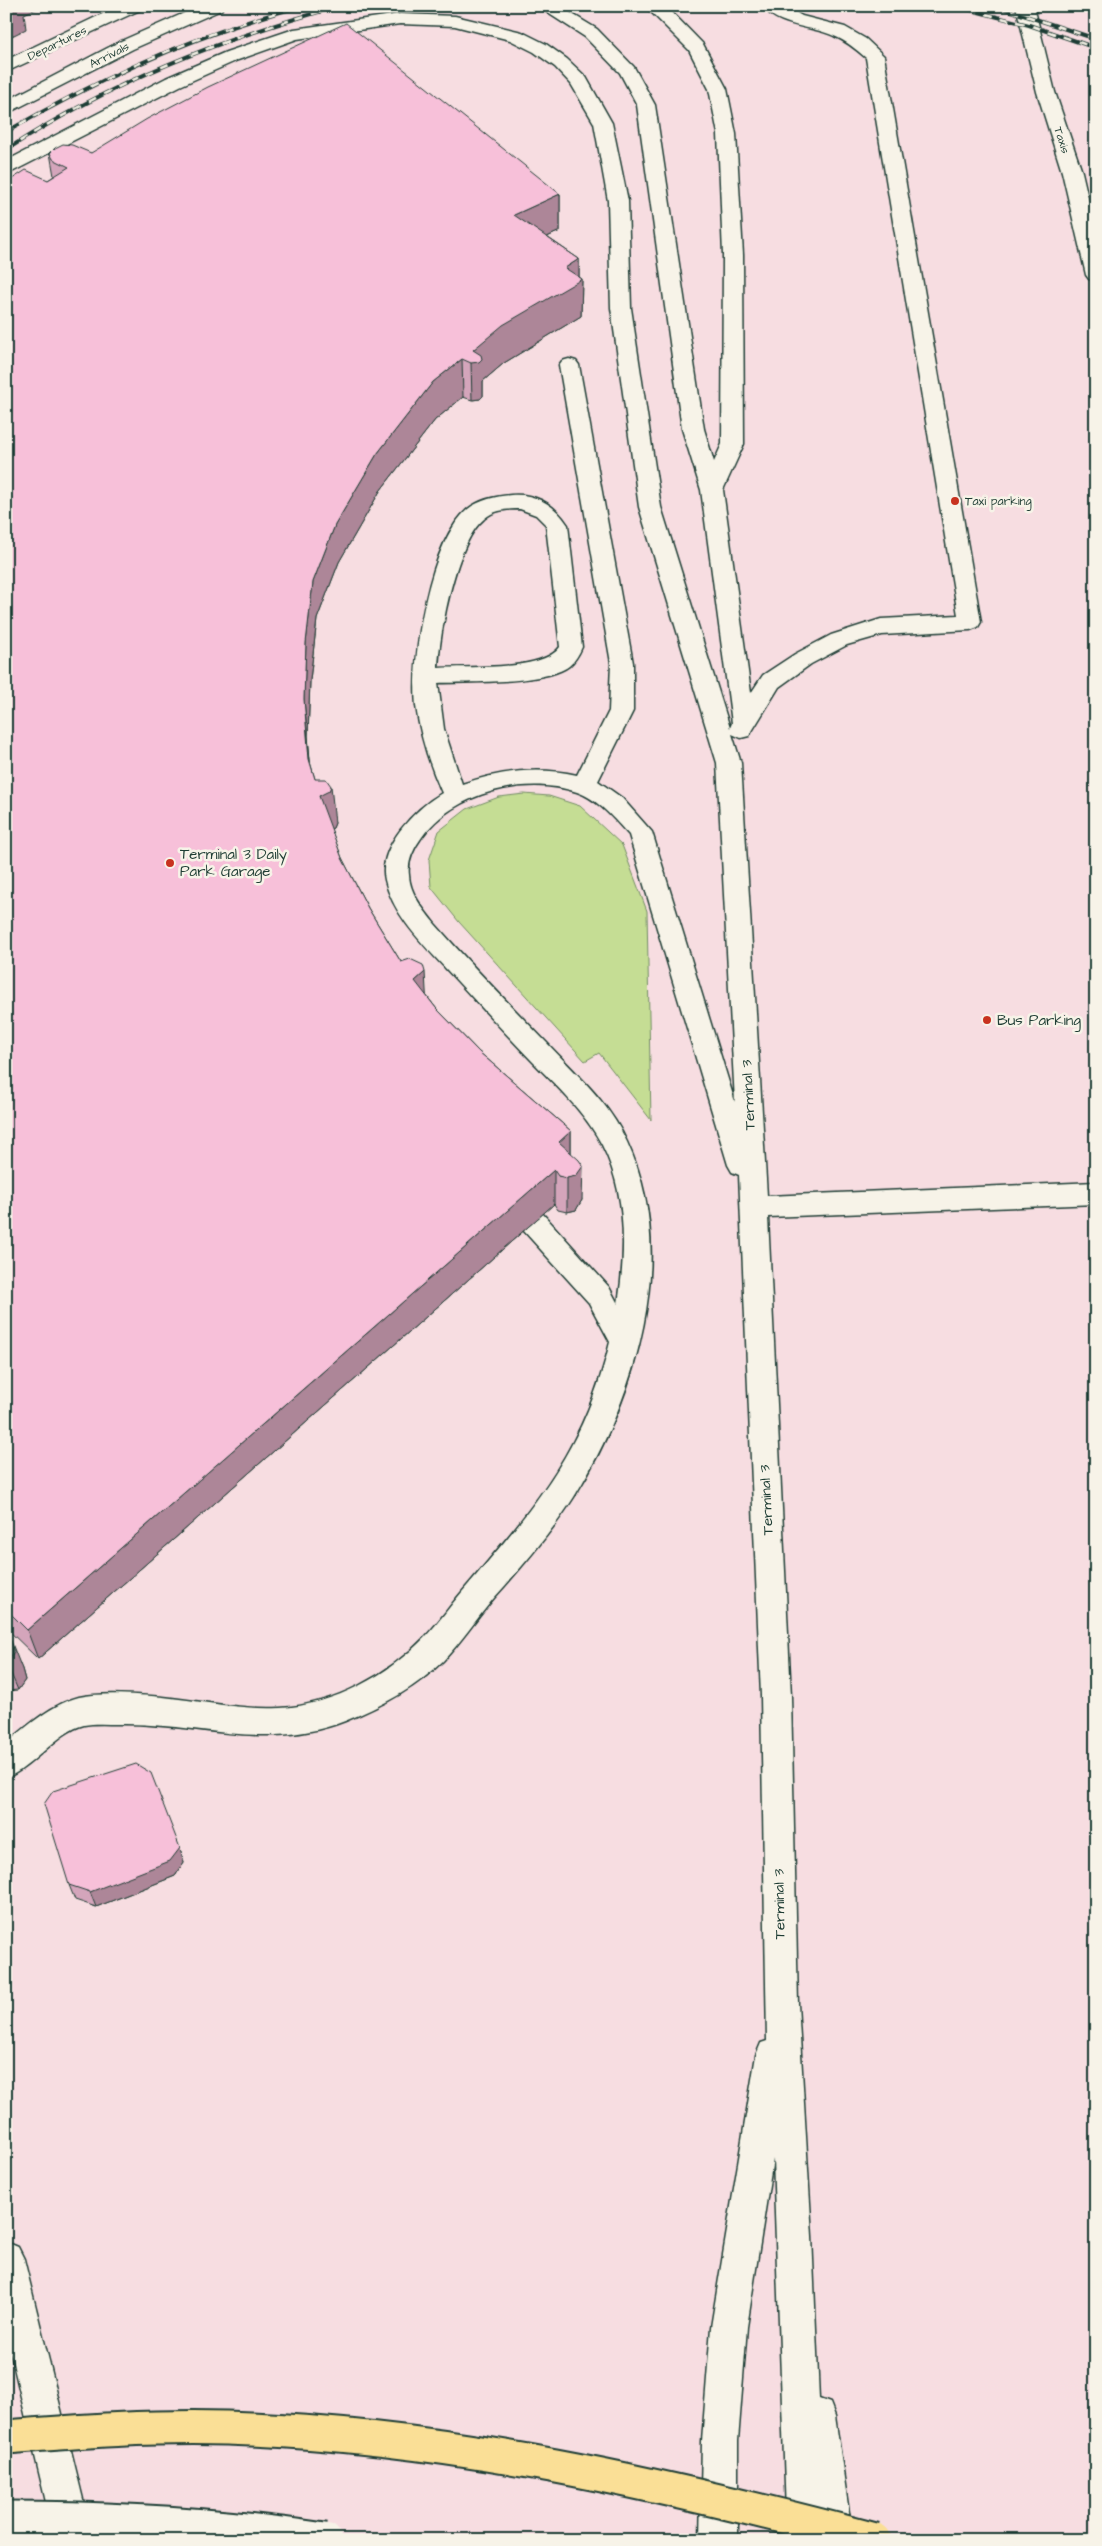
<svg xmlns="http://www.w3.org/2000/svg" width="1102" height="2546" viewBox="0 0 1102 2546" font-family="'Architects Daughter',sans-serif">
<rect width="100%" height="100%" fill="#f7e9e5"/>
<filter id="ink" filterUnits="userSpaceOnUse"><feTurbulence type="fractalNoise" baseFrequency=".02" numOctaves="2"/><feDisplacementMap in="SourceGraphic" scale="10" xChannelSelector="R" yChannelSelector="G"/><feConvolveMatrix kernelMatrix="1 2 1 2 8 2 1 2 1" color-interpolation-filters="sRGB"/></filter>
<g filter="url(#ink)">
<!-- built -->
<path fill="#f7dde1" d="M6,6H1094L1096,2540H6Z"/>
<!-- green -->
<path fill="#c5dd94" stroke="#728d64" d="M524,794L549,796L580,806L622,845L647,911L651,1120L599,1053L585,1061L459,922L431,887L429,860L439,831L467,809L499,797Z"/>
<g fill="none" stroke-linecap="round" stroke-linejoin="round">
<!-- minor casing -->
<g stroke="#1f3d34" stroke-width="3">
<g id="minor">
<path d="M119,6H143L140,10L6,72V60Z"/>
<path d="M200,6H224L221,10L133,49L6,114V101L121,41Z"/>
<path d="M537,6H559L597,29L634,67L655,105L704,429L714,462L722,444L723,255L718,134L709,89L689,50L645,6H666L703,44L727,89L736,134L743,255L744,444L723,490L751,693L763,675L795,654L831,635L881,619L958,615L866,58C856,49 846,41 834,36C813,26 777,27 762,6H785L802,16L845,27L866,39L884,56L981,622L978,627L970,630L882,635L847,645L811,664L779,687L749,736L741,738L732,734L741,763L767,1196L1096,1182V1204L768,1217L791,1696L798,2004L812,2236L819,2399L830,2403L835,2416L853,2540H787L773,2159L747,2327L738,2441V2540H700L702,2441L711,2327L756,2055L761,2043L767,2041L761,1696L739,1175L732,1172L728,1165L629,835C615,820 598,799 577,792C526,775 454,792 422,837C414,848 407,861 409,875C410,894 424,910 435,924C471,965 509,1004 547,1043C576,1074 609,1102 627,1142C680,1255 636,1397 574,1497C551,1533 523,1566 494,1598C477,1618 462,1641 443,1661C416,1688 380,1707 345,1721C266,1752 198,1722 118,1724C107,1724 94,1723 84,1725C58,1731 32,1768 6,1778V1744C27,1726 52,1704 79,1697C103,1692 139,1695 163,1697C201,1701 241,1710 280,1708C334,1705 389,1675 426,1636C439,1622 450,1606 462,1592C532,1509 584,1452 610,1342L589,1303L523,1230L519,1222L523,1214L533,1211L543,1214L609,1287L618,1304C626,1252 627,1193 602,1145C585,1112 557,1087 532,1061C503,1031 475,1000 447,970C423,944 393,915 385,880C377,847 416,808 442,793C430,766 420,736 416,706C411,657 429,542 468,509C479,500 497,496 511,495C536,493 555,505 568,525L582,647C579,654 575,661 569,666C546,684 468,682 438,683L444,729L462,784C500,771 538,766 577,775L609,711L611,663L559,365L562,361L569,359L576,361L579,365L633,663V711L598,781L622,798L652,832L735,1102L717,763L639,507L611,308L608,201L594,123L571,84L555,67L534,52L510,40L455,26L400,24L297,39L238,60L180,86L6,175V161L166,78L226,52L294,29L400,14L455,16L522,32L546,44L567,59L586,77L612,123L628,201L631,308L661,507L730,728L732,723L701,490L682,429L637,105L620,73L585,37ZM520,509L536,515L546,525L560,647C542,672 468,666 438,668C440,632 455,543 484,519C494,510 507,509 520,509Z"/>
<path d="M1016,6H1034L1055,92L1082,172L1096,232V281L1089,279L1086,275L1062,172L1037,92Z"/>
<path d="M6,2242L18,2247L24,2259L93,2540H55L6,2334Z"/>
</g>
</g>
<!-- minor -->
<use href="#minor" fill="#f7f3e8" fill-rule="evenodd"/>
<!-- rail casing -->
<g stroke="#1f3d34" stroke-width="4">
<g id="rail">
<path d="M955,6L1029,25L1096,48"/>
<path d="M996,6L1096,39"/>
<path d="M6,132C100,78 197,33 302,6"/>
<path d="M6,150C111,82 219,39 340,6"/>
</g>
</g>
<!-- rail -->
<use href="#rail" stroke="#f7f3e8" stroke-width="2.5" stroke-dasharray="8" stroke-linecap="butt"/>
<!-- minor-bridge casing -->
<g stroke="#1f3d34" stroke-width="37" stroke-linecap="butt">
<path id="minor-bridge" d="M6,2518C113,2518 219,2524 325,2540"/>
</g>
<!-- highway-bridge casing -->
<g stroke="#1f3d34" stroke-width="37" stroke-linecap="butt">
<path id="highway-bridge" d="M6,2437C80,2431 153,2426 227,2428C448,2435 662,2484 875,2540"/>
</g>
<!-- minor-bridge -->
<use href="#minor-bridge" stroke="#f7f3e8" stroke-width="33"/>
<!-- highway-bridge -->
<use href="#highway-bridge" stroke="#fadf96" stroke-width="33"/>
</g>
<!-- wall -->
<g fill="#d4a5bb" stroke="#1f3d34">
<path d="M50,153H91L560,194V231L547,237L579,259V277L582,279L581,316L504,363L483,381V396L480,399L472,400L463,397L435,420L380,491L339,562L317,619L310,680L308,736L310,762L315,779L335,823L333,828L331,829L342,858L368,908L401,962L436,1008L479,1052L571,1131V1153L582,1200L576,1210L567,1212L558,1210L554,1204L38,1659L6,1628V183L48,180L54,176Z"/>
<path d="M6,1636L22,1669L25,1680L18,1690L6,1691Z"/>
<path d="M180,1848L184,1863L175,1876L96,1907L75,1900L69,1885Z"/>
</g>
<!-- shaded-wall -->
<g fill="#ad8698" stroke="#1f3d34">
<path d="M6,6H43L24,14L26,29L6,39Z"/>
<path d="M560,194V231L514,252V215Z"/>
<path d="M579,259V280L582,279L581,316L504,363L483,381V396L480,399L472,400L471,363L473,350L565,268Z"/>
<path d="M462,359L463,397L435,420L380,491L339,562L317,619L310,680L308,736L313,795L304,699L306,643L313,582L335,525L377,454L433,382Z"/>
<path d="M331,786L335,823L333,828L323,832L319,796Z"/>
<path d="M425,972L427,1008L415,981Z"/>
<path d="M571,1131V1165L559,1177V1142Z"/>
<path d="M583,1166L582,1200L576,1210L567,1212V1178Z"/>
<path d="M554,1170V1204L38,1659L27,1630Z"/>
<path d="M11,1641L22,1669L25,1680L18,1690L6,1662Z"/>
<path d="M180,1848L184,1863L175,1876L96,1907L90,1892Z"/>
</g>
<!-- building -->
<g fill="#f7c0d9" stroke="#1f3d34">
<path d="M346,23L560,194L514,215L579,259L565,268L582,279L503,325L473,350L481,355L482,359L479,362L471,363L462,359L433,382L377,454L335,525L313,582L306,643L304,699L309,759L315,779H326L331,786L329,791L319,796L342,858L368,908L401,962L410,959L423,965L425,972L415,981L436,1008L479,1052L571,1131L559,1142L579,1160L583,1166L576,1176L567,1178L558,1176L554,1170L27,1630L6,1609V183L26,170L48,180L69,167L53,159L50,153L55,148L63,144L72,145L91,153L147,119L208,87Z"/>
<path d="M6,1636L11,1641L14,1652L6,1662Z"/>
<path d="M136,1764L151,1773L180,1848L170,1861L90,1892L69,1885L44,1804L53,1791Z"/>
</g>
</g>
<!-- markers -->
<g fill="#c8321e" stroke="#f7f3e8" stroke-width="2">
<circle cx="955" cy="501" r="5"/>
<circle cx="170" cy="863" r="5"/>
<circle cx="987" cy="1020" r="5"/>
</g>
<g text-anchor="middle" stroke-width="5" stroke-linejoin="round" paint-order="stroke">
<!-- far-street labels -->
<g font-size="12" fill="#1f3d34" stroke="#f7f3e8">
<text transform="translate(57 43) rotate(-26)" y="4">Departures</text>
<text transform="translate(109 55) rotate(-27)" y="4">Arrivals</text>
<text transform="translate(1062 140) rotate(72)" y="4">Taxis</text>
</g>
<!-- far-poi labels -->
<g font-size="12" fill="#1f3d34" stroke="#f7f3e8" text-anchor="start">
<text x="965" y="505">Taxi parking</text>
</g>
<!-- poi labels -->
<g font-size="15" fill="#1f3d34" stroke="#f7f3e8" text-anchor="start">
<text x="180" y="859">Terminal 3 Daily<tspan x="180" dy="17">Park Garage</tspan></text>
<text x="997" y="1025">Bus Parking</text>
</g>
<!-- street labels -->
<g font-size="15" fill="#1f3d34" stroke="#f7f3e8">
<text transform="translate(748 1095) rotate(-93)" y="5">Terminal 3</text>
<text transform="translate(766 1500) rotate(-93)" y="5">Terminal 3</text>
<text transform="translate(779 1904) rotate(-91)" y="5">Terminal 3</text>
</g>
</g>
<!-- margin -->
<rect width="1102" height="2546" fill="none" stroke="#f7f3e8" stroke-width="25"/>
<rect x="12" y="12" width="1077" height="2521" fill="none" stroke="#1f3d34" stroke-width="2" filter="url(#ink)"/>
</svg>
